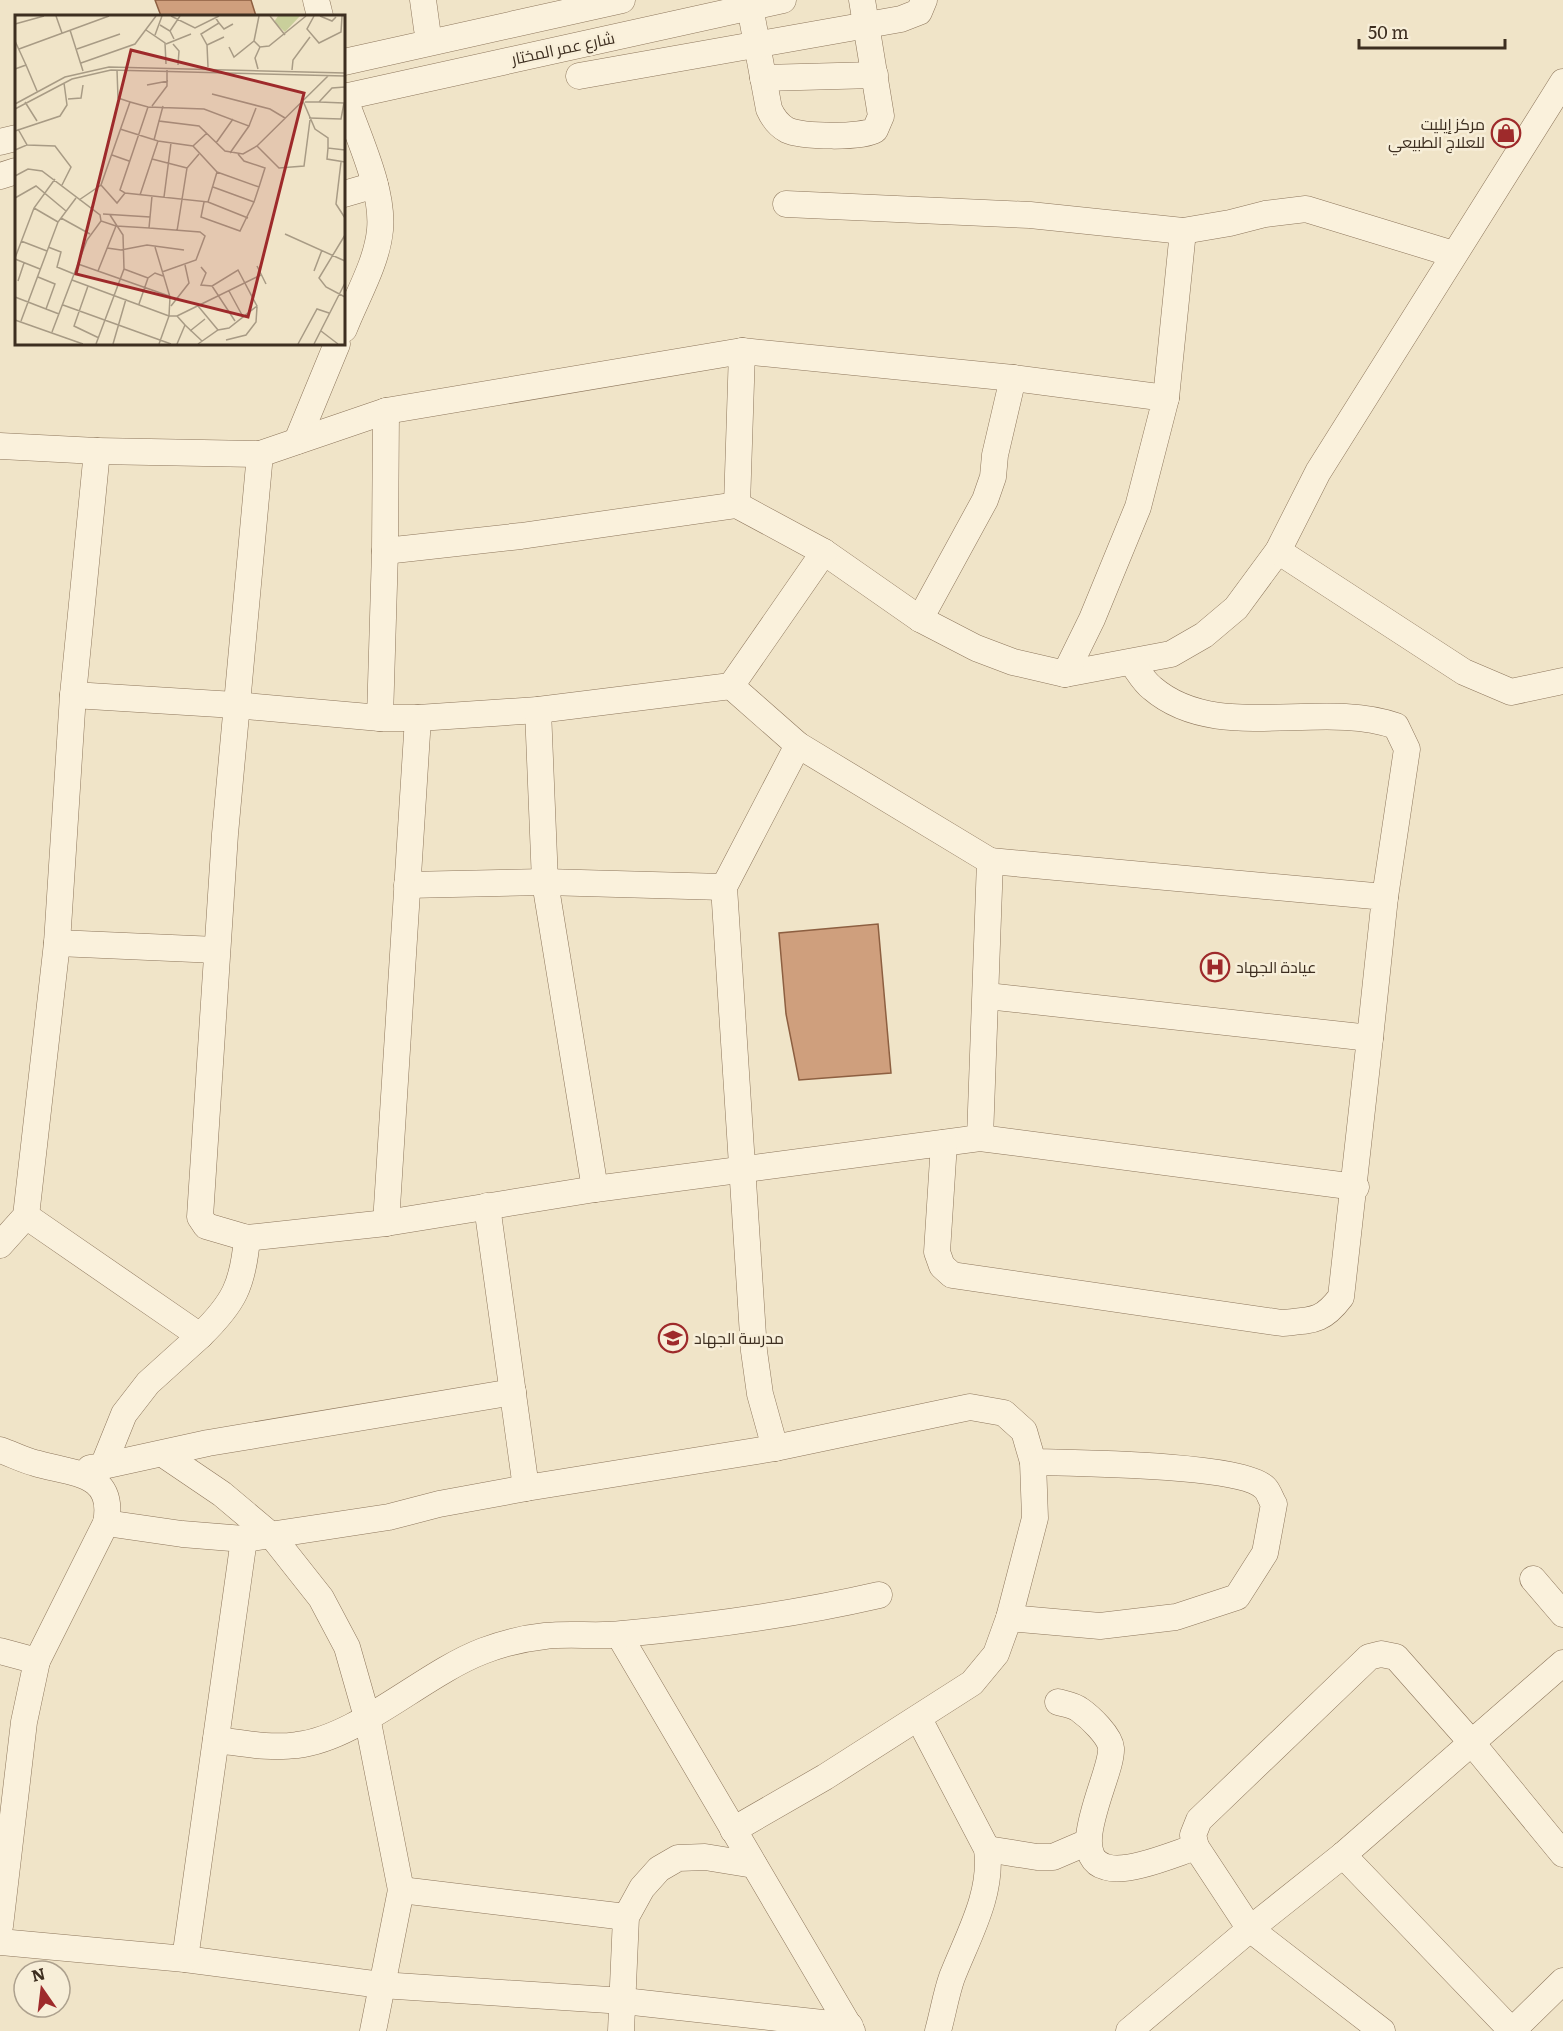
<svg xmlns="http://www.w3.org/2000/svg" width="1563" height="2031" viewBox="0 0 1563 2031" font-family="Literata,Cairo,serif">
<rect width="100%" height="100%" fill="#f0e4c8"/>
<!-- building -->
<g fill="#cf9f7d" stroke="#8d5f41" stroke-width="1.5">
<path d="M155,0H251L256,16H161Z"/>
<path d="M878,924L891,1073L799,1080L786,1014L779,933Z"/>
</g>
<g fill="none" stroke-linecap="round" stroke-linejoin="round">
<!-- minor casing -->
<g stroke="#8d765c" stroke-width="27">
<g id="minor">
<path d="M316,0L320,16"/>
<path d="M423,0L427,29"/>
<path d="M750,7L769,109C773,118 778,125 787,130C802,137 862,138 875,130L881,116L862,0"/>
<path d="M344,62L622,0"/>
<path d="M579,76L901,19L919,12L924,0"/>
<path d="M763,78L875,75"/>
<path d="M344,97L783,0"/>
<path d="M0,142L16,138"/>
<path d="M0,176L16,171"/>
<path d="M344,194L375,185"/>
<path d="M786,204L1030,215L1183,231L1230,223L1265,214L1306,209L1453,254"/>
<path d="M344,329C356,298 377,263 380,230C384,189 357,135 344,96"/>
<path d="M1166,398L1183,231"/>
<path d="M386,411L385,551L521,536L737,505L824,552L920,619L976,648L1013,662L1065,674L1171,654L1204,635L1236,608L1278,551L1318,472L1563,82"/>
<path d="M297,441L337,344"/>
<path d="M0,446L97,451"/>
<path d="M260,454L225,834L200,1217L206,1226L247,1238L386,1223L595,1189L980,1138L990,861L798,745L731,686L824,552"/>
<path d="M737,505L742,351"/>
<path d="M1278,551L1464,672L1511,692L1563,681"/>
<path d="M920,619L985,500L993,477L995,455L1013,378"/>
<path d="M1132,663C1138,671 1144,682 1152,688C1217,744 1320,699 1396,726L1407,749L1385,897"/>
<path d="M73,695L235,705L380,718H418L538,710L731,686"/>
<path d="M538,710L545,882L595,1189"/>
<path d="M380,718L385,551"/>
<path d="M407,885L545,882L724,887"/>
<path d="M57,943L217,950"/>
<path d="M987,996L1370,1038L1385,897L990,861"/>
<path d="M980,1138L1356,1187"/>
<path d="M944,1143L937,1252L942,1266L952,1275L1282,1323C1313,1320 1322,1322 1341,1297L1370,1038"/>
<path d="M26,1216L200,1336C234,1303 243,1285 247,1238"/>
<path d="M386,1223L418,718"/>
<path d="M0,1245L26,1216L57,943L73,695L97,451L260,454L386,411L742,351L1013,378L1166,398L1138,507L1092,619L1065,674"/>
<path d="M775,1448L760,1394L754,1351L724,887L798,745"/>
<path d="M0,1450C12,1454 23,1460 35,1463C71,1474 116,1471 106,1523L37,1661L24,1722L0,1926"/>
<path d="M163,1454L222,1494L272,1536L321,1598L347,1647L367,1717L401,1890"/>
<path d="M103,1466L208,1443L513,1392"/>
<path d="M90,1468L103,1466L124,1414L148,1383L200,1336"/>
<path d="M526,1488L775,1448L970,1407L1004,1413L1024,1431L1033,1462L1035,1518L1009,1618L996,1654L972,1683L825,1777L733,1830"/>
<path d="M106,1523L182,1534L244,1539L389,1517L439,1504L526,1488L487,1206"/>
<path d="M1533,1579L1563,1614"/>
<path d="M1009,1618L1100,1626L1176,1617L1237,1597L1265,1553L1274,1504C1271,1500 1269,1492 1265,1488C1242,1464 1072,1463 1033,1462"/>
<path d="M619,1635L852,2031"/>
<path d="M0,1651L37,1661"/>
<path d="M1058,1702C1065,1704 1074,1705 1080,1710C1090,1717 1110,1736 1111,1748C1113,1774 1064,1856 1106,1867C1128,1874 1174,1854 1196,1847"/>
<path d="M919,1719L987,1849C993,1894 968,1936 952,1977C946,1994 943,2013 938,2031"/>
<path d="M216,1740C242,1743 270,1749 297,1745C358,1738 423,1674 483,1651C501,1644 526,1638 545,1636C570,1633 597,1637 622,1634C711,1626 792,1615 879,1595"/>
<path d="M987,1849L1037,1857H1053L1088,1842"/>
<path d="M1343,1855L1512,2031"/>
<path d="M0,1942L185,1959L381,1985L624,2001L850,2026"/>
<path d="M185,1959L244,1539"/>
<path d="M373,2031L401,1890L626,1917"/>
<path d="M621,2031L626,1917L642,1888L659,1869L678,1858L705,1857L754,1865"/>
<path d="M1129,2031L1250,1929L1343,1855L1563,1663"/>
<path d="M1382,2031L1250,1929L1196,1847L1193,1835L1199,1820L1369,1657L1381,1654L1396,1657L1472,1743L1563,1854"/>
<path d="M1512,2031L1563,1981"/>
</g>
</g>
<!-- minor -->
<use href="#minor" stroke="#faf1dc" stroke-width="26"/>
</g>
<!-- icons -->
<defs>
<g id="shop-ring" transform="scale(1.5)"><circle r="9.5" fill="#f7eed8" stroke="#9e2a2b" stroke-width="1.5"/><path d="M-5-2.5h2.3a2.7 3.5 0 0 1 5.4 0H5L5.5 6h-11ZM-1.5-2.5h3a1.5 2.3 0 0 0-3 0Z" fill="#9e2a2b"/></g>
<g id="hospital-ring" transform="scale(1.5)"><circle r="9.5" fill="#f7eed8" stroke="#9e2a2b" stroke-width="1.5"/><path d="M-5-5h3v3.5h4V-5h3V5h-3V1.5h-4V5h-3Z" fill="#9e2a2b"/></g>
<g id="school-ring" transform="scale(1.5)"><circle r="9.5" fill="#f7eed8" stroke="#9e2a2b" stroke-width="1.5"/><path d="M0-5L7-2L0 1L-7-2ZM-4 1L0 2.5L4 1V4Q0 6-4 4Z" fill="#9e2a2b"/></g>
</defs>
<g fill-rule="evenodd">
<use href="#shop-ring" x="1506" y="133"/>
<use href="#hospital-ring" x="1215" y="967"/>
<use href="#school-ring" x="673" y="1338"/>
</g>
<g text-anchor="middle" stroke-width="5" stroke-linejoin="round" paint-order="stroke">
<!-- street labels -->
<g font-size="16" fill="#3d2e20" stroke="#f7eed8">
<text transform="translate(563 48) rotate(-12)" y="6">شارع عمر المختار</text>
</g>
<!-- poi labels -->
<g font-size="16" fill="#3d2e20" stroke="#f7eed8" text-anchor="start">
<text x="1485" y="130" text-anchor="end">مركز إيليت<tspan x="1485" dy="18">للعلاج الطبيعي</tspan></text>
<text x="1236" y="973">عيادة الجهاد</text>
<text x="694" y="1344">مدرسة الجهاد</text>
</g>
</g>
<!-- overview -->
<g transform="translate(15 15)">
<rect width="330" height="330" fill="#f0e4c8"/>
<path d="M263,1H285L270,17L259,7Z" fill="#c9cf9b"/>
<path fill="none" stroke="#a89b85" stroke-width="1.5" d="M41,1L47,18M156,1L180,13L204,1M255,1L270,20M299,1L292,14L304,28L326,17L327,1M305,1L317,6L321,2M204,8L209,14L218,9M0,9L29,1M145,10L155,16L159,24M55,15L68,56M131,15L150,28L151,49M155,16L165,1M140,20L147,1M0,26L11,50L0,54M239,26L244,1M151,29L176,19M158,29L164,36L163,50M192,30L209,22M214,32L219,42L239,26L245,32L254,31L291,1M4,34L94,1M62,34L105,19M66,48L120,29L141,1M11,50L22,76M193,52L192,30L186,19L204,8L200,2M243,54L240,43L245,32M102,55L103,83L115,87M277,55L278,45L295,22M132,70L153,66M197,79L255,94L270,103M53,84L66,83L68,70M288,86L300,114L313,123V133M10,87L22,106M290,87H304L317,73L330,72M304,87L329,88M0,89L50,62L94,52L330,58M137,91L152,71V55M148,91L144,106L184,111L210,136L228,139L242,131L313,61M133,92L105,175L110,178L193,187L202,157L178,131L192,118M0,94L57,64L96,55L330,61M294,103L326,104L329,88M234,111L241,93M105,114L143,126L178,131M0,116L45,101L52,90L49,68M139,125L144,106M201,128L218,104M12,130L40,131L56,152L47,170M242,131L264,153L289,151L295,105M0,135L12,130L3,114M330,135L313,133L312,144L330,147M223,139L229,146L250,153L244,172M97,140L114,146M137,144L172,153M326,147L321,189L330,203M0,161L13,154L27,156L85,200L86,206L101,211L134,213L137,181M86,170L102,188L110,178M198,172L239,187L244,172L202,157M125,180L143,126M149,182L156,128M0,183L21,171L51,196M64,185L86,170L115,87L133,92L189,94L234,111L215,138M189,187L186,202L225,216L239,187M193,187L233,203M19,193L43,207M88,199L135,202M95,200L108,220L109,254M46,203L75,219M134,213L185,217L190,221L181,245L147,257M162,216L172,153L184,139M270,219L330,246M330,220L304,263L311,272L330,282M6,226L32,236M33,232L46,237L42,252L59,259M140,232L155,282L154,301H162L170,310L162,329M92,233L106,235L132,230L169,235M0,243L19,193L40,164M0,244L25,254M63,249L154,281M242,251L251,269M186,252L191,258L186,270L197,271M83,256L101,211M299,256L307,235M23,262L40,269L31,294M57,265L154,301L144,329M3,266L9,248M73,271L59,311L84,323M214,276L227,300M0,282L44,299M124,289L133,263L140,258L148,261M48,290L156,329M156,291L174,268L170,250M183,291L203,315M162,301L246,260M0,305L68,329M6,306L43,207L61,183M170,310L187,326M175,316L190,304M306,316L323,329M37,317L72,225L86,206M211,325L231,320L241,307L242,292M81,329L109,254L133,263M98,329L111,284M183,329L203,315L214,313L242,291L223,255L197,271L220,306M283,329L302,294L314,298M299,329L330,268"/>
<path fill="#9e2a2b" fill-opacity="0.15" stroke="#9e2a2b" stroke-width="3" d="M116,35L289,78L233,302L61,259Z"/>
<rect width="330" height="330" fill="none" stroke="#3d2e20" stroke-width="3"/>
</g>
<!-- north arrow -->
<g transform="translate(42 1989) rotate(346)"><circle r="28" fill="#f7eed8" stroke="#ada18e" stroke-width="1.5"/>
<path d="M0-4.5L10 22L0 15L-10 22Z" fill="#9e2a2b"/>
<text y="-9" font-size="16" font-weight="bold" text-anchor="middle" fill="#3d2e20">N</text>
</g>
<!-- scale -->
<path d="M1359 39v9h146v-9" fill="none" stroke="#3d2e20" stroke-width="3"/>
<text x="1368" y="39" font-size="18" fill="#3d2e20" stroke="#f7eed8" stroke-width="4.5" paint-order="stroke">50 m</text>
</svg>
